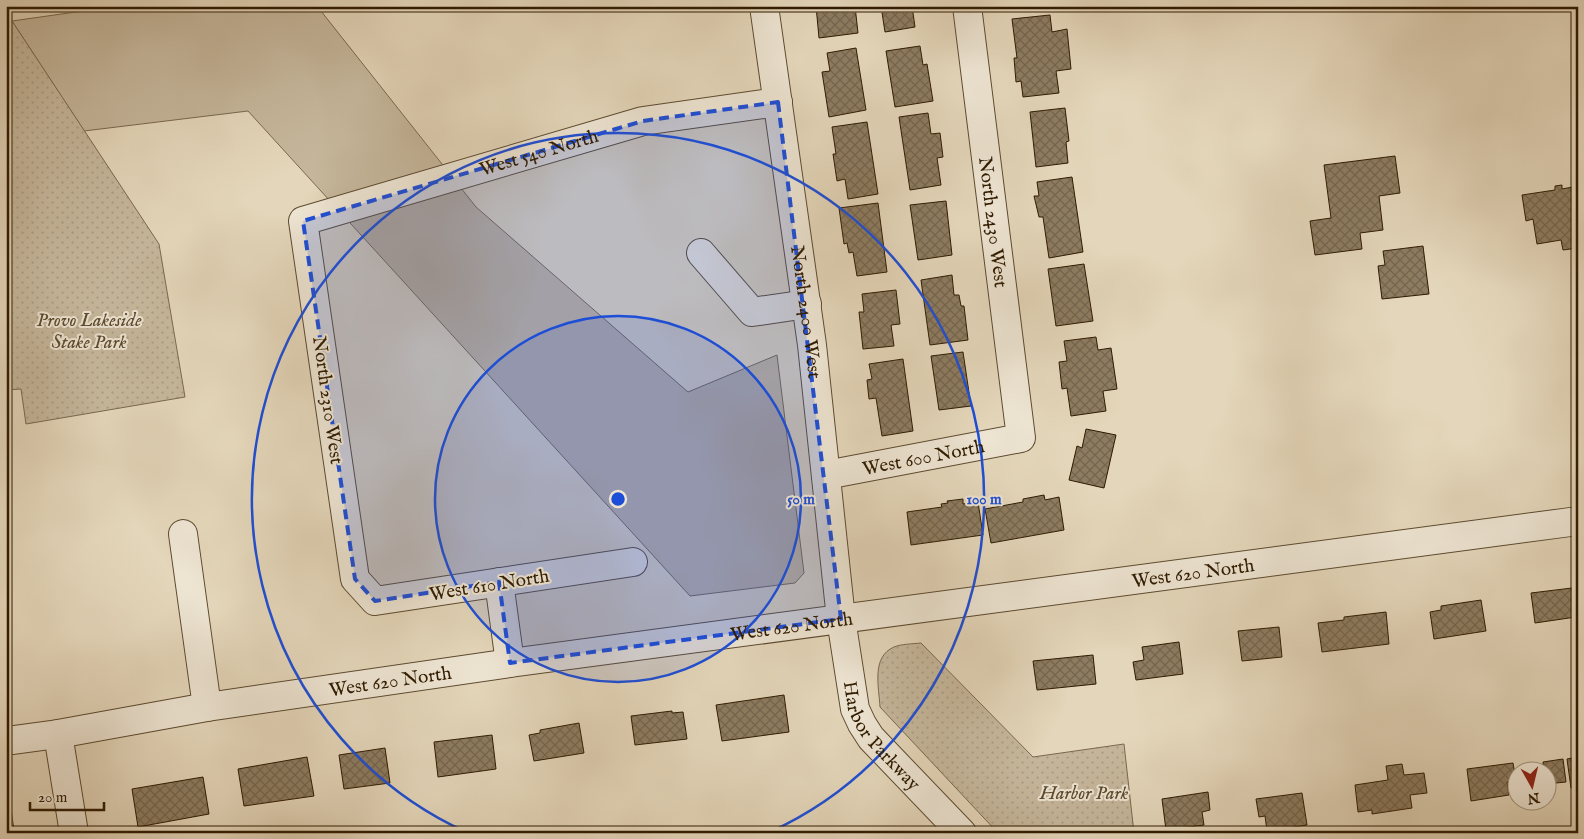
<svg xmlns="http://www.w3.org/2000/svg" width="1584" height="839" viewBox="0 0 1584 839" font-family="'IM FELL English',serif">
<defs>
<pattern id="park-dots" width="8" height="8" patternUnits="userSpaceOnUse" patternTransform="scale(1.25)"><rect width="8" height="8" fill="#c5b69b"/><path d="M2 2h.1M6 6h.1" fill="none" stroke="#aa9c84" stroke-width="1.8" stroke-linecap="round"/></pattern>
<pattern id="building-cross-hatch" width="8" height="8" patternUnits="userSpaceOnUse" patternTransform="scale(1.25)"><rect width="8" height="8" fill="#8d7c61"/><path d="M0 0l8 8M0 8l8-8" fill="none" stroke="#74654e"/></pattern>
</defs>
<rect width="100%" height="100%" fill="#e4d6ba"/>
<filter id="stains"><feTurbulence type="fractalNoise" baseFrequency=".004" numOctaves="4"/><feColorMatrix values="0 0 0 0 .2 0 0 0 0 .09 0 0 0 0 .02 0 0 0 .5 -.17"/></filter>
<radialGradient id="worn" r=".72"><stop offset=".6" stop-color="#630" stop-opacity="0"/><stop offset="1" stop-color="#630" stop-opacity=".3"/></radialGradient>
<!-- grass -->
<path fill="#c5b69b" stroke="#7a684e" d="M118,6H317L476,207L688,392L777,355L804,573L795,583L690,596L248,111L84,131L12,21Z"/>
<!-- park -->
<g fill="url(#park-dots)" stroke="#7a684e">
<path d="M6,21H12L159,244L185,397L26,424L21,389L6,390Z"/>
<path d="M921,643L1033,757L1124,744L1134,833H998L880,707C879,687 871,657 894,647C901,644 912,644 921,643Z"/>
</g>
<!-- building -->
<g fill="url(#building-cross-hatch)" stroke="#2f1b01">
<path d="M816,6H855L858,33L819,38Z"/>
<path d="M881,6H912L915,27L885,32Z"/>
<path d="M1050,15L1052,32L1067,29L1071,69L1056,71L1059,93L1023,97L1021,81L1016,82L1014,58H1017L1012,19Z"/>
<path d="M920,46L923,65L927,64L933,101L895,107L886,51Z"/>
<path d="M856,48L866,110L829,117L822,72L830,71L827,53Z"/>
<path d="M1065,108L1069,141L1066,142L1068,163L1036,167L1030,112Z"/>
<path d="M928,113L931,134L940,133L943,157L937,158L941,185L910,190L899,117Z"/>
<path d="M867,122L878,194L848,199L845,179L837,181L833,154H836L832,127Z"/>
<path d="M1395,156L1400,193L1379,196L1383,230L1360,233L1362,249L1315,255L1310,221L1331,218L1324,165Z"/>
<path d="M1072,177L1083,252L1049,258L1043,217H1039L1034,196H1039L1037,182Z"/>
<path d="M1562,185V189L1578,186V248L1563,250L1561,240L1537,244L1533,219L1526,221L1522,195L1555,190V186Z"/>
<path d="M946,201L952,255L918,260L910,205Z"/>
<path d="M878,203L887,272L857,276L853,252L849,253L847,243L844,244L839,208Z"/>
<path d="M1423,246L1429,294L1382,299L1378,266L1385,265L1383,251Z"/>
<path d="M1084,264L1093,321L1056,326L1048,269Z"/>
<path d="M952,275L954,295H959L961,306H964L968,340L930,345L921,280Z"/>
<path d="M896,290L900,324L891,325L894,346L863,349L859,312H864L862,294Z"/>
<path d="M1096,337L1098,350L1111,348L1117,389L1103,391L1106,411L1071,416L1067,388L1062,389L1059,362L1067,361L1064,341Z"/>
<path d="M963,352L971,406L939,410L931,356Z"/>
<path d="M903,359L913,431L882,436L876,398L869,399L867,380L872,379L869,364Z"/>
<path d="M1086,429L1116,435L1104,488L1069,480L1077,446L1082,448Z"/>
<path d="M1044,495L1045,500L1059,497L1064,530L991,543L985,509L1023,502V499Z"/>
<path d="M963,499V504L978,502L983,535L911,545L907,512L942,507L941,504L948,503L947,501Z"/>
<path d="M1572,588L1576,617L1535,623L1531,593Z"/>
<path d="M1481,600L1486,631L1434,639L1430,612L1441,610V606Z"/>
<path d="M1386,612L1389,644L1322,652L1318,623L1344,620V617Z"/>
<path d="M1279,627L1282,657L1242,661L1238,631Z"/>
<path d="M1179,642L1183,674L1136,680L1133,662L1144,660L1142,647Z"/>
<path d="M1093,655L1096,684L1037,690L1033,661Z"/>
<path d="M784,695L789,732L722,741L716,705Z"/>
<path d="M672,711V713L683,712L687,739L635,745L631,716Z"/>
<path d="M579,723L584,753L534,761L529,735L540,733V730Z"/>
<path d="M492,735L496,769L438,777L434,742Z"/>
<path d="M385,748L390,783L344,789L339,755Z"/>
<path d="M307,757L314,796L244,806L238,769Z"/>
<path d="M1578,757V787L1571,788L1567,759Z"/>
<path d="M1563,759L1566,782L1546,784V772H1544L1543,762Z"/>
<path d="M1513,763L1516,781L1507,782L1509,795L1471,801L1467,769Z"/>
<path d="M1402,764L1404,775L1424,773L1427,793L1410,795L1412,808L1372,814V810L1358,812L1355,785L1388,780L1386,766Z"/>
<path d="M203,777L209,814L138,827L132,789Z"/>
<path d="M1208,792L1210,810L1202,812L1204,825L1166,830L1162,799Z"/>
<path d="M1302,793L1307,825L1267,831L1265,816L1259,817L1256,799Z"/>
<path d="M11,808L14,832L21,831V833H6V809Z"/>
</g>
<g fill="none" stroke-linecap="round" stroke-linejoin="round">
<!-- minor casing -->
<g stroke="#5c4a2f" stroke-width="30">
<g id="minor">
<path id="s1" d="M764,6L812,345L841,619L855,709L862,724L871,738L962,833"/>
<path d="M701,253L752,312L807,304"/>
<path id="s2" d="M826,475L1021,438L967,6"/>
<path d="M183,534L207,707"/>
<path id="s3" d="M633,562L375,601L355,579L303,221L643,121L778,102"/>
<path d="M499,582L510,663"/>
<path d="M58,734L74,833"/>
<path id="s4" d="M6,741L58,734L207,707L510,663L1578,521"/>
</g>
</g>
<!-- minor -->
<use href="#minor" stroke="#ede4d2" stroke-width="28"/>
</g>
<!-- marked area -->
<path fill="#1d4ed8" fill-opacity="0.2" stroke="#1d4ed8" stroke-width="4" stroke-dasharray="10 6" stroke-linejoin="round" d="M778,102L841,619L510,663L499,582L375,601L355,579L303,221L643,121Z"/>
<!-- distance rings -->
<circle cx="618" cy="499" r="183" fill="#1d4ed8" fill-opacity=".12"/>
<g fill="none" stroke="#1d4ed8" stroke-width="2.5">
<circle cx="618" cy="499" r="183"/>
<path d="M466 832A366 366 0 1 1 770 832"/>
</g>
<g text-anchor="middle" stroke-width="4" stroke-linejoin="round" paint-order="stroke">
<!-- street labels -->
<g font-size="19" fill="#2f1b01" stroke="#ede4d2">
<text dy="7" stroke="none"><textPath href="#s3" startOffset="898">West 540 North</textPath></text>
<text transform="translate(994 222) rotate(83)" y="7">North 2430 West</text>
<text dy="7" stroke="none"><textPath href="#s1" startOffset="309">North 2400 West</textPath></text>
<text transform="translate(329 400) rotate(82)" y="7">North 2310 West</text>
<text dy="7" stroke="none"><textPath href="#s2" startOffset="99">West 600 North</textPath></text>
<text dy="7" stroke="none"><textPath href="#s4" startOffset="1199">West 620 North</textPath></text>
<text transform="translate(489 584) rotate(-9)" y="7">West 610 North</text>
<text dy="7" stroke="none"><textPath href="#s4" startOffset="794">West 620 North</textPath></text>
<text dy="7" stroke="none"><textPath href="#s4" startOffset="389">West 620 North</textPath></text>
<text dy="7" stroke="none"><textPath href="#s1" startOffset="745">Harbor Parkway</textPath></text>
</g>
<!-- park labels -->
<g font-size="19" font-style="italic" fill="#5c4a2f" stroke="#ede4d2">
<text x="89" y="326">Provo Lakeside<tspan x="89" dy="22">Stake Park</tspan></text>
<text x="1084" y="799">Harbor Park</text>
</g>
</g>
<circle cx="618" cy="499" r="8" fill="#1d4ed8" stroke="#ede4d2" stroke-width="2.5"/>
<g font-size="15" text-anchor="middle" font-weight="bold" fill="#1d4ed8" stroke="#ede4d2" stroke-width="4" stroke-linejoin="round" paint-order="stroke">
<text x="801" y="504">50 m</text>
<text x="984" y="504">100 m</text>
</g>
<!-- margin -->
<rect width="1584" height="839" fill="none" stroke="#e4d6ba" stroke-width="25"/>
<rect x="8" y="8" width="1569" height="824" fill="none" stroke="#2f1b01" stroke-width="2.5"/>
<rect x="12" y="12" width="1559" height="814" fill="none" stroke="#2f1b01"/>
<!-- north arrow -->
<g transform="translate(1532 786) rotate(172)"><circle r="24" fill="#ede4d2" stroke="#a1947e"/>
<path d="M0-4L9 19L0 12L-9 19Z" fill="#8f2418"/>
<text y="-8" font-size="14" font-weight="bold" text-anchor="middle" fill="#2f1b01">N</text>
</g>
<!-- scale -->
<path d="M30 802v8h74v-8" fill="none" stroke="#2f1b01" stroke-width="2.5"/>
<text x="38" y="802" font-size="15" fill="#2f1b01" stroke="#ede4d2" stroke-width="4" paint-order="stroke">20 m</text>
<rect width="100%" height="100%" filter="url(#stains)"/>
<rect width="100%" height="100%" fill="url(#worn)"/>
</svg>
